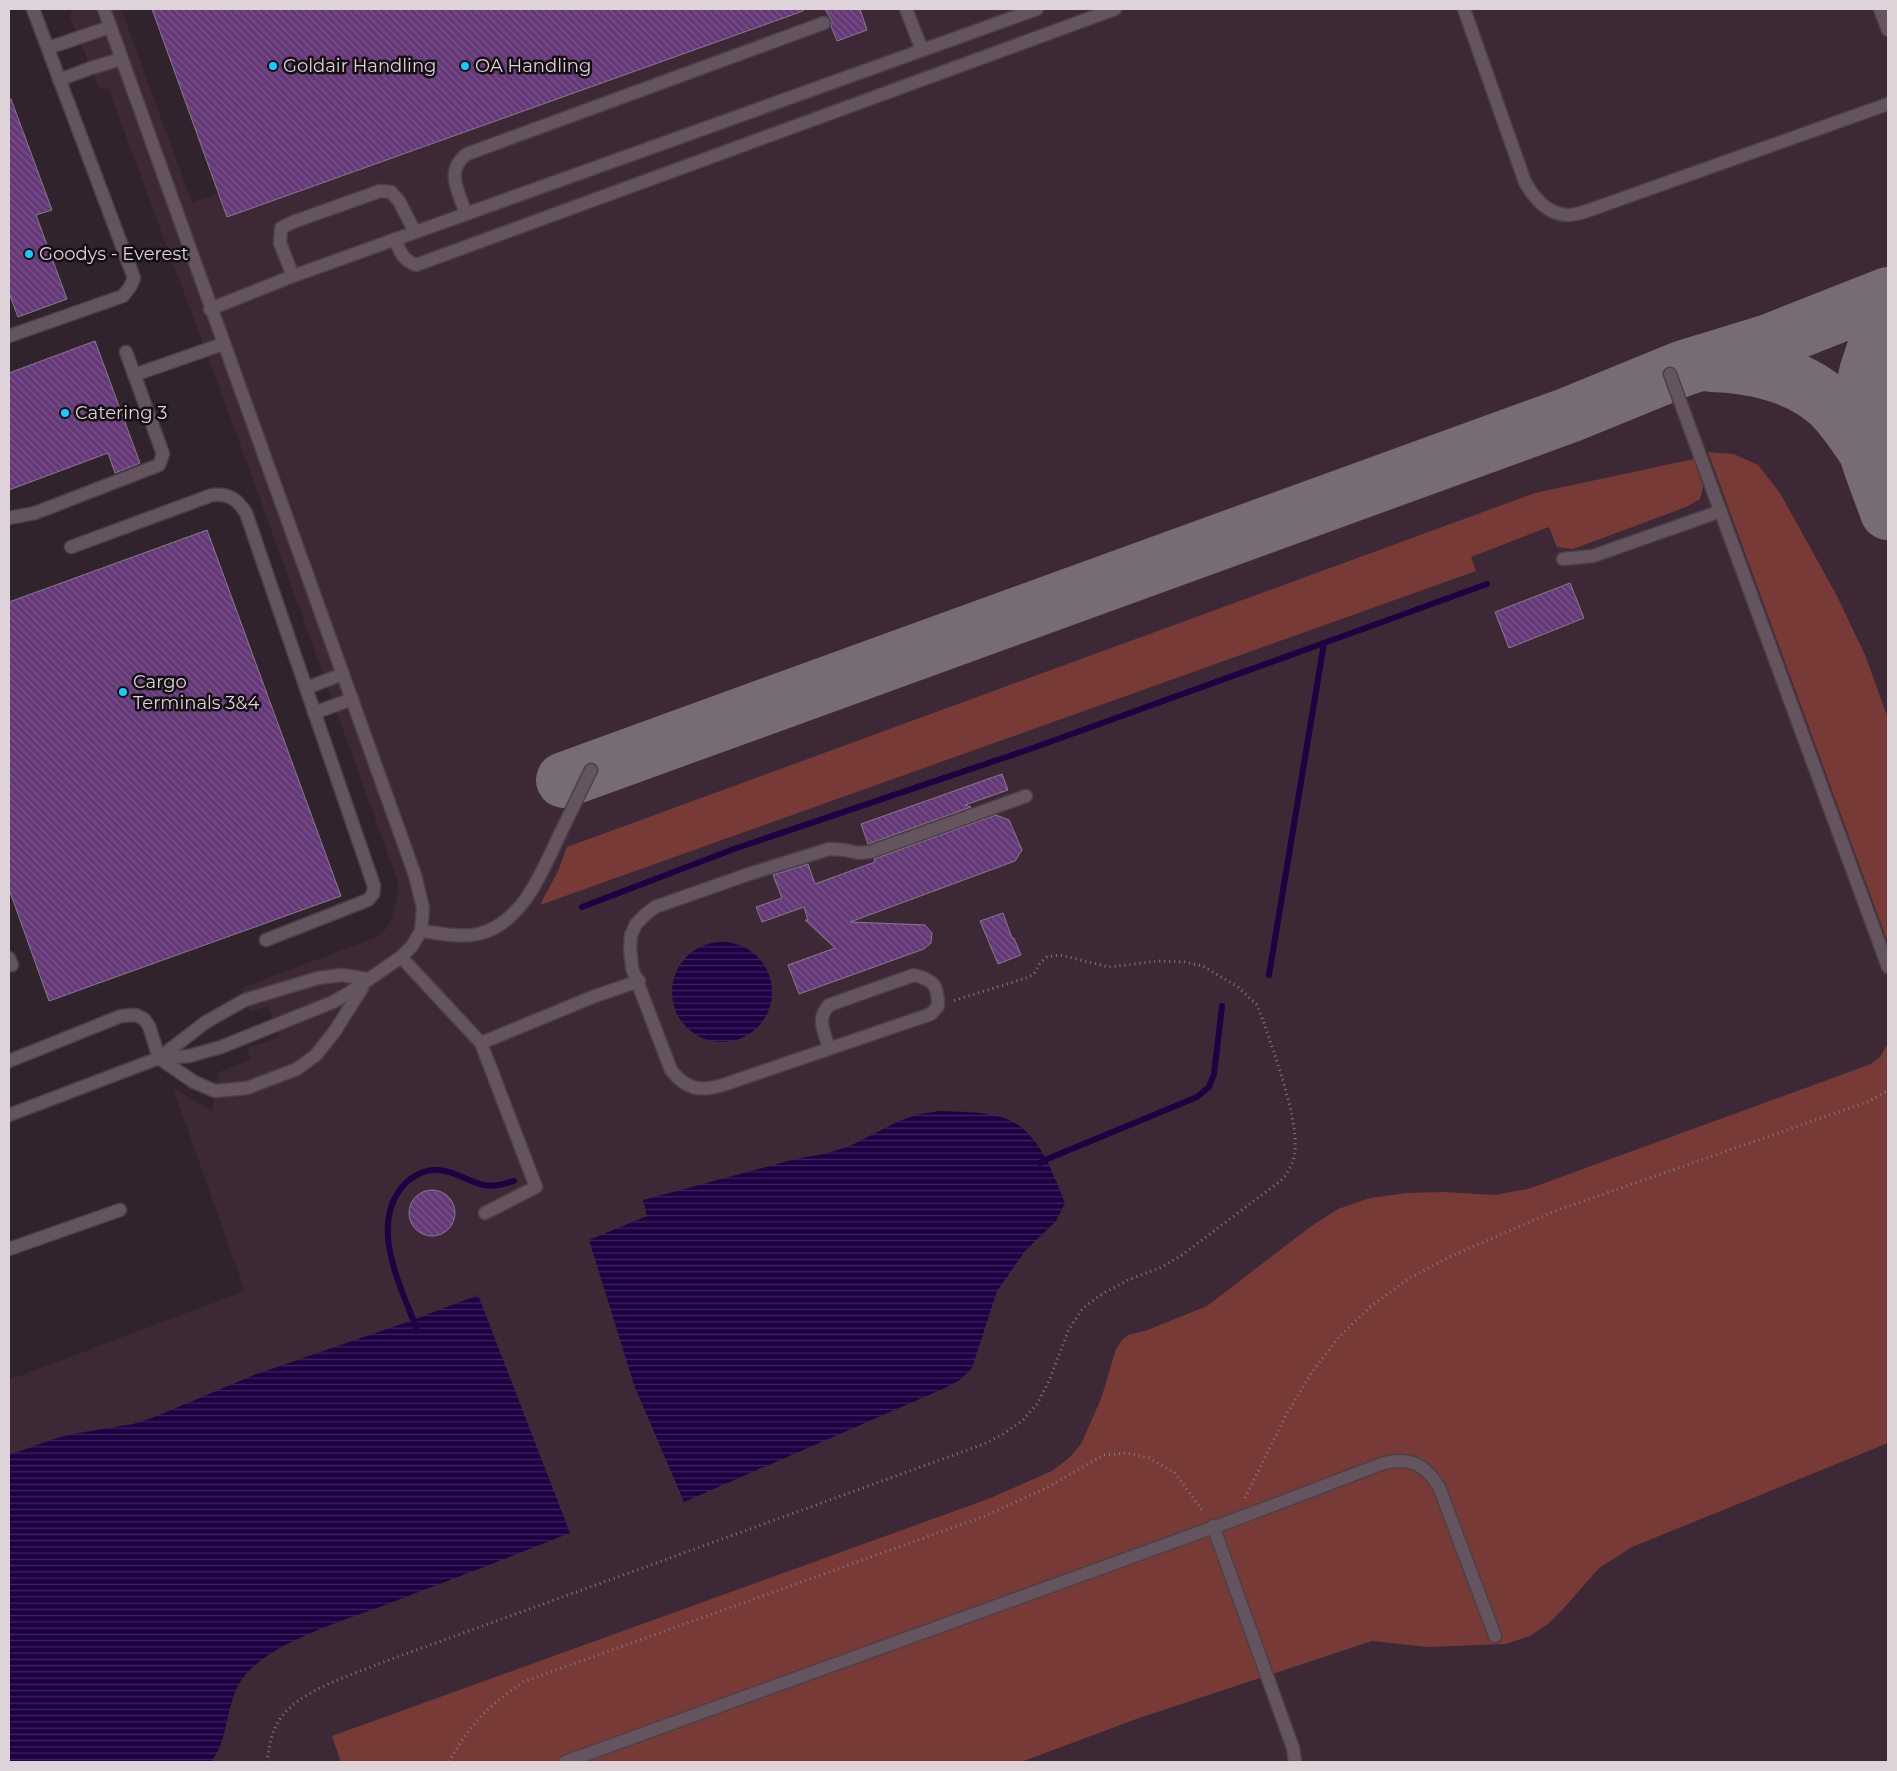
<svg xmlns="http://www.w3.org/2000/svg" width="1897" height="1771" viewBox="0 0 1897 1771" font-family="Montserrat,sans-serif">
<defs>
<pattern id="water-rules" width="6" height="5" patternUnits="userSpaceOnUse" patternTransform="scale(1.25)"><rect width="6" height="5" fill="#1c0143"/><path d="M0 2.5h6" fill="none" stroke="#3d255e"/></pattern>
<pattern id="building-back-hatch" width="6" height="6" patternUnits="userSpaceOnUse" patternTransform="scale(1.25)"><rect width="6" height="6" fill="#653877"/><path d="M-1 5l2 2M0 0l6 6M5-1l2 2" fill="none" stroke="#7b548a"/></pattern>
</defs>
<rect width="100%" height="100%" fill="#31232c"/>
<!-- built -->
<path fill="#3d2936" d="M73,9H121L192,203L219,194L217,188L719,9H1888V1762H9V1380L245,1291L173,1088L212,1111L219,1072L251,1060L247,1048L280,1037L268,1006L250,1012L241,988L377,937L385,930L392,919L398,894V882L245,457L109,90L99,88L70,16Z"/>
<!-- green -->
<g fill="#773a37">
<path d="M1708,452L1734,454L1758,465L1780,493L1837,596L1865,655L1888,718V943Z"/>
<path d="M1694,459L1703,487L1700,499L1686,507L1573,549L1557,547L1549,527L1471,557L1476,571L540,905L558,871L567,847L1535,493Z"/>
<path d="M1888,1043V1443L1632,1547L1599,1568L1563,1609L1548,1624L1530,1636L1506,1644L1428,1647L1372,1641L1139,1718L1021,1762H341L332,1736L988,1499L1052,1471L1069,1458L1081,1444L1101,1399L1116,1349L1122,1340L1128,1335L1145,1331L1207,1306L1310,1227L1338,1209L1370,1198L1407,1193L1444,1192L1495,1195L1528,1189L1871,1064L1880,1057Z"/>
</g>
<!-- water -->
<g fill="url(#water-rules)">
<circle cx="722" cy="992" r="50"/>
<path d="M939,1111C964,1112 1002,1111 1021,1127C1043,1144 1055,1178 1065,1203L1056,1221L1025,1251L997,1291L972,1368L960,1380L945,1388L684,1502L634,1385L589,1240L647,1216L643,1200L796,1159L828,1153L850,1146L897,1122L915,1115Z"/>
<path d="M478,1295L570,1533C510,1557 450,1580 390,1603C347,1620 275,1640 245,1675C224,1700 231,1737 211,1762H9V1455L54,1439L72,1434L133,1424L152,1418L254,1375L413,1320Z"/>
</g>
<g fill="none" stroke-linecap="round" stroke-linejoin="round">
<!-- stream -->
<g stroke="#1c0143" stroke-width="6">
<path d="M582,907L734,849L1030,749L1324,643"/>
<path d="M1269,975L1324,643L1487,584"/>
<path d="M1040,1163L1045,1160L1197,1097L1209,1087L1214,1074L1222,1006"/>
<path d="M416,1327C400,1285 369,1225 403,1186C409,1178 422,1171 433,1170C451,1169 467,1181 484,1185C495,1187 504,1184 514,1181"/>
</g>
<!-- taxiway -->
<g stroke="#786c74" stroke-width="56">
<path d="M1888,323C1865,362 1854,409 1867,453C1873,473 1881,492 1888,512"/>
<path d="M1711,364C1752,365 1798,375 1829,403C1844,417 1855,435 1867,452"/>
<path d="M564,780L1569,415L1684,368L1769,342L1888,295"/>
</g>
</g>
<!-- building -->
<g fill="url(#building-back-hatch)" stroke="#867b8b">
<path d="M152,9H803V11L227,217Z"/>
<path d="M825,9H860L867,30L837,41L831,26L832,21Z"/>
<path d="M9,99H11L52,210L36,215L67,299L18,317L9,293Z"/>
<path d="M95,341L140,463L115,473L108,453L9,490V373Z"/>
<path d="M207,530L341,896L49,1001L9,889V602Z"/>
<path d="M1570,583L1584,618L1509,648L1495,612Z"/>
<path d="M1002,774L1008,790L965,805L971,807L868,844L861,824Z"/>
<path d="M996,815L1009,820L1022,850L1015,861L850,922L925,925L932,933L931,943L924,949L799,994L788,965L835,948L805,920H808L804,907L762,922L756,907L782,898L773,875L808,864L815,884L875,862L874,859Z"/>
<path d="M1003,913L1012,938H1014L1021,955L998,964L980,921Z"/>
<circle cx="432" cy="1213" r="23"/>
</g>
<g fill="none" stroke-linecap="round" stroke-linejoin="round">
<!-- minor casing -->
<g stroke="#4c4048" stroke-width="15">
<g id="minor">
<path d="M906,9L922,50"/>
<path d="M1464,9L1525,182C1534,198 1547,214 1567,215C1574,215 1581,213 1587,211L1888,104"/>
<path d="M1880,9L1888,30"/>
<path d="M48,48L110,27"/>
<path d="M59,80L91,68L121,59"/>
<path d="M466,214L1037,9"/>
<path d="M395,239C400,252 403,260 416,265L1115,9"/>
<path d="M293,276L466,214C459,192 444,171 467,154L824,23"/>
<path d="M210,309L293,276L280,243L281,228L293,222L380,191L391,192L399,201L415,232"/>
<path d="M9,336L123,296L130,287L134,278L33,9"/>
<path d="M1670,374L1888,967"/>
<path d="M134,375L223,344"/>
<path d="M9,518L35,513L159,465L163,454L126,352"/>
<path d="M71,547L212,495C229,493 237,499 246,513L374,886L373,894L368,900L266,940"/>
<path d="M1563,559L1593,556L1721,511"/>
<path d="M306,688L343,674"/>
<path d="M314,713L352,699"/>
<path d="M421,931C439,933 460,938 478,934C522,924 542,872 559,836C570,814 580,792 591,770"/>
<path d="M401,957L481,1043"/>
<path d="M9,958L12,965"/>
<path d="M829,1048C824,1031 816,1019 829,1005L914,975C934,980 938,985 938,1006L931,1014L723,1085C699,1092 686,1089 671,1070L632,968L630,947L631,935L636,924L645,915L655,907L749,874L829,849L845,850L858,853L870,852L1026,796"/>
<path d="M159,1058L206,1022L245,1000L318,978L342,975L367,979"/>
<path d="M9,1061L121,1016L136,1015L144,1019L149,1026L159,1058L194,1082L215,1091L247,1088L297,1069L316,1055L335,1031L362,988"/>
<path d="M9,1115L159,1058L189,1056L221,1047L333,1002L349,993L401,957L412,946L421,931L423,908L415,875L104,9"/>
<path d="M485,1213L536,1187L481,1043L595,996L639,981"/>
<path d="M9,1249L120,1210"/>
<path d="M1213,1526L1293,1748L1295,1762"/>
<path d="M565,1762L1242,1517L1384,1463C1410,1457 1425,1464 1439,1487L1495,1636"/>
</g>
</g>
<!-- path -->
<g stroke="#84787f" stroke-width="3" stroke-dasharray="1 4" stroke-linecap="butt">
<path d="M1245,1498L1286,1415L1312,1372L1339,1337L1370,1307L1408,1279L1449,1257L1555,1211L1870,1101L1888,1090"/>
<path d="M267,1762C269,1751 270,1738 275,1728C290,1693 345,1678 378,1664L984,1444L1003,1434L1022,1421L1037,1404L1049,1381L1069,1329L1083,1308L1102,1294L1128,1280L1162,1267L1182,1255L1283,1179C1289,1170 1294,1162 1295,1151C1298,1115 1274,1055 1263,1020L1257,1005L1238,987L1203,966L1185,962L1159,961L1109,967L1060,955L1047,957L1040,963L1034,974L1026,978L953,1001"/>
<path d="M449,1762C470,1724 487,1707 523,1682L985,1516L1046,1488L1104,1455L1126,1453L1149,1458L1175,1473L1204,1513"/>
</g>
<!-- minor -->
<use href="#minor" stroke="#64545e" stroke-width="12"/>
</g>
<!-- markers -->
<g fill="#18cafc" stroke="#150f13" stroke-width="2">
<circle cx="273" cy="66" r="5"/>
<circle cx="465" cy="66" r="5"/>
<circle cx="29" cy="254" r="5"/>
<circle cx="65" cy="413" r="5"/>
<circle cx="123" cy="692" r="5"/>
</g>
<g text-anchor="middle" stroke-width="5" stroke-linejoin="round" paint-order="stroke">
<!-- poi labels -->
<g font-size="18" fill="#ddd3d9" stroke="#150f13" text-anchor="start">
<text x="283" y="72">Goldair Handling</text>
<text x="475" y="72">OA Handling</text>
<text x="39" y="260">Goodys - Everest</text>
<text x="75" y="419">Catering 3</text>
<text x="133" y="688">Cargo<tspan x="133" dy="21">Terminals 3&amp;4</tspan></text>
</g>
</g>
<!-- border -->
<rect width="1897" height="1771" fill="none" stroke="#ddd3d9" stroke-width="20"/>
</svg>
